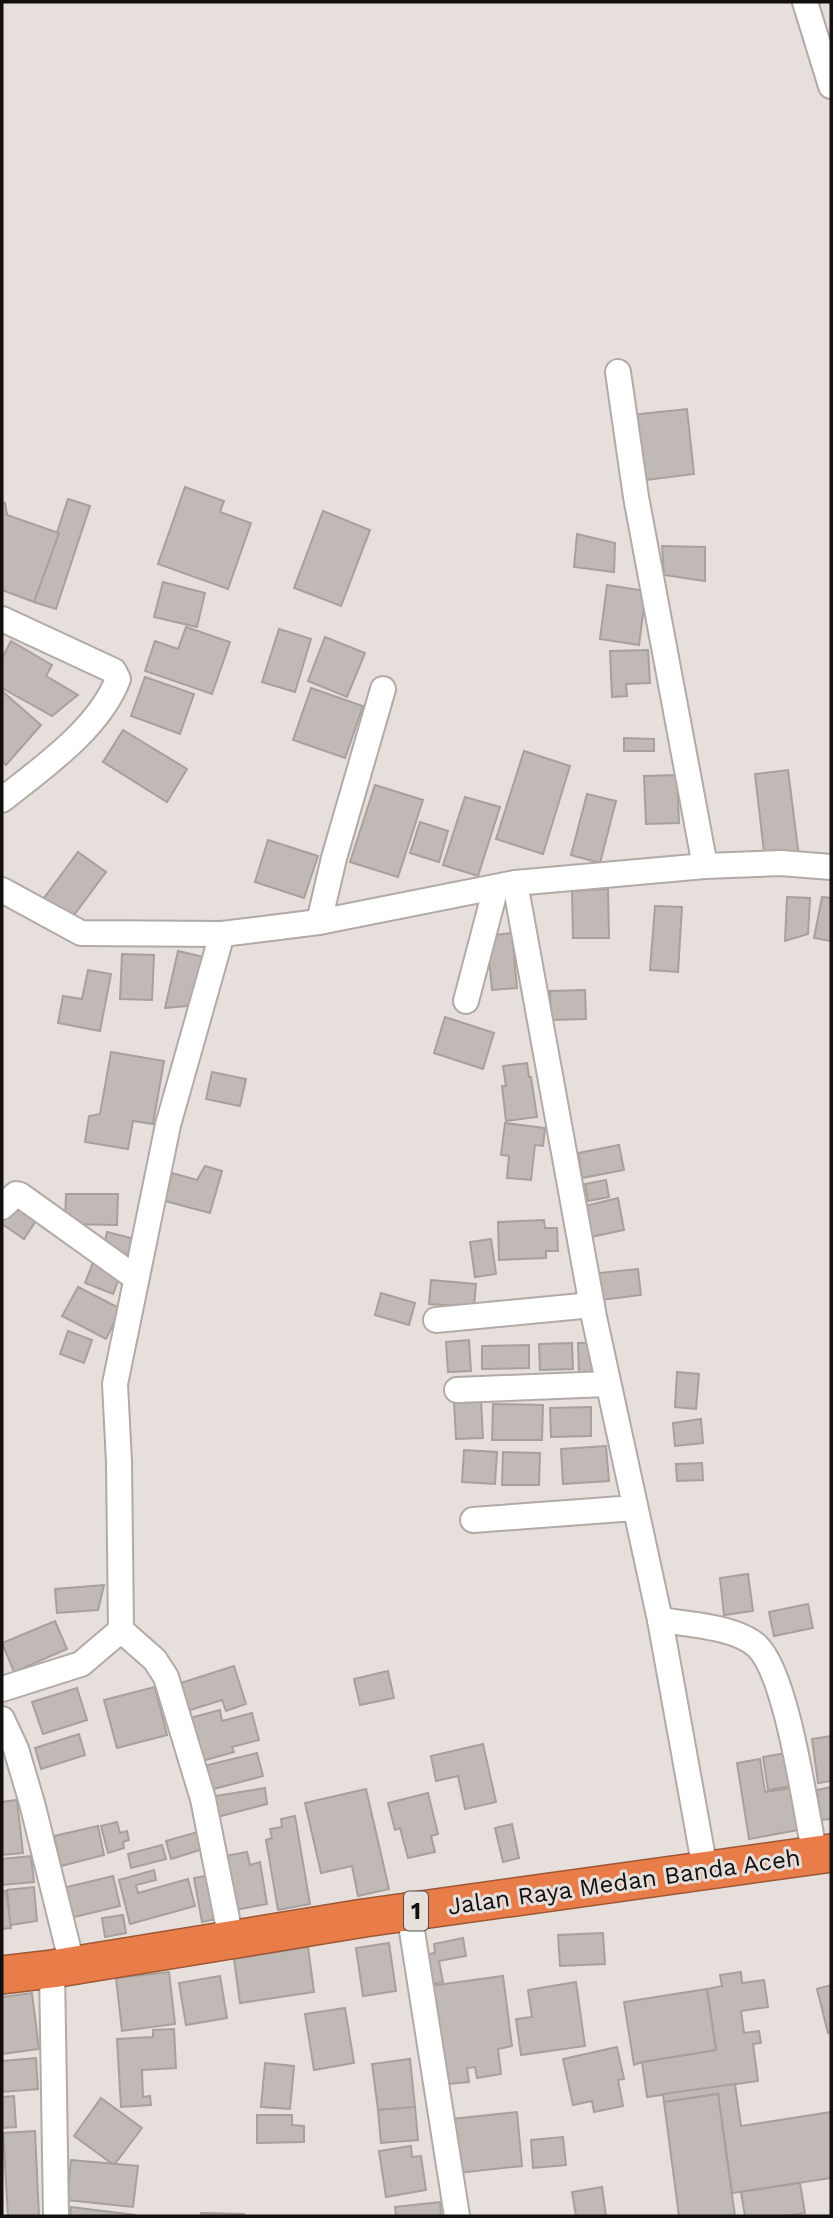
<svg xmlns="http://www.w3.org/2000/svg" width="833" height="2218" viewBox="0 0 833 2218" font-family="'Work Sans',sans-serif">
<rect width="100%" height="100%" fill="#e6dfdc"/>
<!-- building -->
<g fill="#c0b9b6" stroke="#a7a09d" stroke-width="2">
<path d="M687,409L694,474L639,481L631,415Z"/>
<path d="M185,487L224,501L220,512L251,523L228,589L158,564Z"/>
<path d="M68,499L90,506L56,609L34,602Z"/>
<path d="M2,502L5,503L7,515L59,533L34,602L2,590Z"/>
<path d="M323,511L370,530L341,606L294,588Z"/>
<path d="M577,534L615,543L614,572L574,567Z"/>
<path d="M662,546L705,547V581L664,575Z"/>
<path d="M163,582L205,593L197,627L154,617Z"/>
<path d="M607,585L646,591L639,645L600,639Z"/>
<path d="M186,627L230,642L212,694L145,671L155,641L178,649Z"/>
<path d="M279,629L311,639L295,692L262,682Z"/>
<path d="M325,637L365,653L347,697L308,681Z"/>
<path d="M11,641L52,665L46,676L78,695L52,716L2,688V658Z"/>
<path d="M648,650L650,683L626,684L627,696L612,697L610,651Z"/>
<path d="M145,677L194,694L180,734L131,716Z"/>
<path d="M311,688L363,706L345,758L293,740Z"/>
<path d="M2,691L41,725L6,765L2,761Z"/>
<path d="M123,730L187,769L167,802L103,762Z"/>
<path d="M624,738L654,739V751H624Z"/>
<path d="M524,751L570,766L543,854L496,839Z"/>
<path d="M788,770L799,857L765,861L755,774Z"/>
<path d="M677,775L679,823L646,824L644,776Z"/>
<path d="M375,785L423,800L398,877L350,862Z"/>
<path d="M587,794L616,801L600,863L571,855Z"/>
<path d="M465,797L500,807L478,876L443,865Z"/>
<path d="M420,822L448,831L439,862L410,853Z"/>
<path d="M268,840L318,856L304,898L255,882Z"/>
<path d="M78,852L106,872L68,923L41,902Z"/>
<path d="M608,889L609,938H573L572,891Z"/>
<path d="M787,897L810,898L808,934L785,941Z"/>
<path d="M822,897L831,898V941L814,938Z"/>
<path d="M655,906L682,907L678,972L650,970Z"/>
<path d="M512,933L517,988L492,990L487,936Z"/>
<path d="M178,951L208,958L196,1005L165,1008Z"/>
<path d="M122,954L154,955L152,1000L120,999Z"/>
<path d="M88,970L111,974L100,1031L58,1023L63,996L82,999Z"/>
<path d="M585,990L586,1019L551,1020L550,991Z"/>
<path d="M445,1017L494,1033L483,1069L434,1053Z"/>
<path d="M111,1052L164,1061L153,1124L133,1121L128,1149L85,1142L89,1116L100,1114Z"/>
<path d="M527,1063L529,1077H531L537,1117L506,1121L502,1086H506L503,1066Z"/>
<path d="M212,1072L246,1079L240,1106L206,1099Z"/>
<path d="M505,1123L545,1128L543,1146L535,1145L531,1180L507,1178L509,1156L501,1155Z"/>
<path d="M619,1145L624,1170L582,1178L578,1153Z"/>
<path d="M205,1166L222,1171L210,1213L165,1201L172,1173L197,1180Z"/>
<path d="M606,1180L609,1197L588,1201L585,1184Z"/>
<path d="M66,1194H118L117,1225L65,1224Z"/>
<path d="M618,1198L624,1230L591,1237L585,1206Z"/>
<path d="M14,1200L39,1216L24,1239L2,1224V1219Z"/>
<path d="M544,1220L545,1228H557L558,1251H546V1258L499,1260L498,1222Z"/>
<path d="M107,1232L131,1238L128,1256L103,1250Z"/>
<path d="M491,1239L496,1274L475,1277L470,1242Z"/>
<path d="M94,1260L122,1271L113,1294L85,1283Z"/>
<path d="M638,1269L641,1295L601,1300L589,1274Z"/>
<path d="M431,1280L476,1284L474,1307L429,1304Z"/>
<path d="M78,1287L121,1309L106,1339L62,1316Z"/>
<path d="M381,1293L415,1303L409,1325L375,1315Z"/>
<path d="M68,1331L92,1340L84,1363L60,1354Z"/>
<path d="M469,1340L471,1371L448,1372L446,1342Z"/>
<path d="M572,1343L573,1369L540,1370L539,1344Z"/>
<path d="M578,1343H590L592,1374H579Z"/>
<path d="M529,1345V1368L482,1369V1346Z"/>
<path d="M677,1372L699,1374L696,1409L675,1407Z"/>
<path d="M481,1401L483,1438L456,1439L454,1402Z"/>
<path d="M493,1404L543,1405L542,1440H492Z"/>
<path d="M591,1407V1436L551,1437L550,1408Z"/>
<path d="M701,1419L703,1443L675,1446L673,1423Z"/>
<path d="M606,1446L609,1481L563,1484L561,1449Z"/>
<path d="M464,1450L497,1452L495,1484L462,1482Z"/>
<path d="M503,1452L540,1453L539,1485H502Z"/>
<path d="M702,1463L703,1480L677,1481L676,1464Z"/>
<path d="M748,1574L753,1611L724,1615L720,1578Z"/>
<path d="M104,1585L98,1610L57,1613L55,1589Z"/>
<path d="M808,1604L813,1628L774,1636L769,1612Z"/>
<path d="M55,1621L67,1649L14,1672L2,1643Z"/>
<path d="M234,1666L246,1704L226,1711L222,1700L187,1711L178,1684Z"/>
<path d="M388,1671L394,1698L360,1705L354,1679Z"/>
<path d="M155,1687L167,1735L117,1748L104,1700Z"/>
<path d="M77,1688L87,1720L43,1734L32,1702Z"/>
<path d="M220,1710L222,1721L252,1713L259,1740L232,1747L234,1752L202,1761L190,1718Z"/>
<path d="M79,1734L85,1755L41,1769L35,1748Z"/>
<path d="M831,1736V1781L818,1783L812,1739Z"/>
<path d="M483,1744L496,1802L465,1809L458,1776L436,1781L431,1756Z"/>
<path d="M257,1753L263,1776L206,1791L200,1767Z"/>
<path d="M786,1753L792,1786L768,1790L763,1757Z"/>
<path d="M760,1759L765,1792L791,1788L798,1830L749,1839L737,1763Z"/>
<path d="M831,1787V1819L820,1820L817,1790Z"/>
<path d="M265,1788L267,1804L217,1817L209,1797Z"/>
<path d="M366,1789L389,1889L358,1896L352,1866L321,1873L305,1803Z"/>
<path d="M428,1793L438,1834L431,1836L435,1852L408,1858L400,1828L395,1830L388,1803Z"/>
<path d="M17,1800L23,1853L2,1855V1802Z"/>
<path d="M295,1816L310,1904L278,1910L266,1840L272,1838L270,1829L282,1827L281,1819Z"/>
<path d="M117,1822L120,1833L127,1831L129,1840L123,1842L124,1848L108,1853L101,1826Z"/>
<path d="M512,1824L519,1858L503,1862L495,1828Z"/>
<path d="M98,1826L104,1855L61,1866L54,1836Z"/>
<path d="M198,1832L203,1849L171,1859L166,1841Z"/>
<path d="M162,1845L166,1859L131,1868L128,1854Z"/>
<path d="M247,1852L250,1865L260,1862L267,1904L235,1910L225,1856Z"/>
<path d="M31,1856L34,1882L2,1885V1859Z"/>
<path d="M154,1870L156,1880L136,1885L138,1893L188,1879L195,1906L130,1924L119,1880Z"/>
<path d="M216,1874L225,1917L202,1922L194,1878Z"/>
<path d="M113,1876L120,1906L70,1918L63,1888Z"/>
<path d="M34,1887L37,1921L10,1925L7,1890Z"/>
<path d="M2,1891H6L11,1928L2,1929Z"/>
<path d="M123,1915L126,1933L105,1937L102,1918Z"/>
<path d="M603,1933L605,1964L560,1966L558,1935Z"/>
<path d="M463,1938L466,1956L439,1961L443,1982L423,1986L417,1956L435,1953L434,1944Z"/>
<path d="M389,1943L396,1991L363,1996L356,1948Z"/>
<path d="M308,1947L314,1992L240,2003L234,1959Z"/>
<path d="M169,1972L175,2024L122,2031L116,1978Z"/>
<path d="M741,1972L742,1983L764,1980L768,2007L741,2011L744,2033L759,2031L761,2043L753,2044L758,2081L647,2097L642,2062L716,2050L707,1989L722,1986L720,1975Z"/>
<path d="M220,1976L227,2018L186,2025L179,1983Z"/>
<path d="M503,1976L512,2046L498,2049L501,2074L477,2078L475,2067L467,2068L469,2082L448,2084L429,1986Z"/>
<path d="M576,1982L585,2046L521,2055L516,2019L532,2017L528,1990Z"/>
<path d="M831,1985V2032L828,2033L817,1989Z"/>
<path d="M707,1989L716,2050L642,2062L634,2065L624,2002Z"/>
<path d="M32,1993L39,2049L2,2054V1997Z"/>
<path d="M345,2008L354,2063L314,2070L305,2014Z"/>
<path d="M174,2029L176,2068L142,2070L143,2097L150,2096L151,2105L121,2107L117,2039L153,2037V2030Z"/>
<path d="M617,2047L624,2079L618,2080L623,2106L594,2112L592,2101L573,2105L563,2059Z"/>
<path d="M36,2058L38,2089L2,2092V2061Z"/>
<path d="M410,2059L415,2107L378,2110L372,2064Z"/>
<path d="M265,2063L294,2066L290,2109L261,2107Z"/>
<path d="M735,2084L741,2126L831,2112V2178L732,2193L718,2094L664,2102L663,2094Z"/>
<path d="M718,2094L735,2216H679L664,2102Z"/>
<path d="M14,2096L16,2127L2,2128V2097Z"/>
<path d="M101,2098L142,2128L114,2165L74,2136Z"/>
<path d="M415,2107L418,2140L381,2143L378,2110Z"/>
<path d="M517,2112L522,2166L458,2173L452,2119Z"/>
<path d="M257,2115H292V2125L304,2126V2142L257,2143Z"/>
<path d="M35,2131L39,2216H8L3,2133Z"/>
<path d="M563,2137L566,2165L533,2168L531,2140Z"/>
<path d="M411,2146L412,2157L421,2156L426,2190L386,2197L379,2151Z"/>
<path d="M71,2160L138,2166L133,2207L67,2200Z"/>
<path d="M800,2183L805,2213L783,2216H745L741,2192Z"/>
<path d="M602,2187L606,2216H576L572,2192Z"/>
<path d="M440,2202L441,2216H396L395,2207Z"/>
<path d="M71,2207L135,2215V2216H70Z"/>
<path d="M201,2213L244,2214V2216H201Z"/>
</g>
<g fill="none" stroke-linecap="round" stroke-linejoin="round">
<!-- minor casing -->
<g stroke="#b1aaa7" stroke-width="28">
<g id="minor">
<path d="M805,2L831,86"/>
<path d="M618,372L636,497L705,866"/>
<path d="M2,619L114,671L118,679C99,729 42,768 2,800"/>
<path d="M2,890L81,933L222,934"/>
<path d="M319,922L334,858L383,689"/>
<path d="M466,1001L496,887"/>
<path d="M2,1207L16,1194L20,1195L136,1278"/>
<path d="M436,1320L592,1305"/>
<path d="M457,1390L607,1384"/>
<path d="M473,1520L635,1508"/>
<path d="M660,1620C688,1624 736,1627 757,1646C788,1676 805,1809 815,1855"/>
<path d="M121,1630L155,1660L166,1677L203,1799L231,1939"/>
<path d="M2,1689L81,1664L121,1630L119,1462L115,1384L168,1125L222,934L319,922L515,883"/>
<path d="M2,1719L16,1749L32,1803L72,1964"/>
<path d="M705,1869L660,1620L594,1317L515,883L705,866L781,863L831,867"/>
<path d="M409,1912L457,2216"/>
<path d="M52,1969L56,2216"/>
</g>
</g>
<!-- highway casing -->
<g stroke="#9e5735" stroke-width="40">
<path id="highway" d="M2,1975L52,1969L364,1918L831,1853"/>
</g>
<!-- minor -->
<use href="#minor" stroke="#fff" stroke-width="24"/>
<!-- highway -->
<use href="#highway" stroke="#e97d4a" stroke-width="37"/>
</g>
<g text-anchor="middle" stroke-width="6" stroke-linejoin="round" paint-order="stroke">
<!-- shield labels -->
<rect fill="#e6dfdc" stroke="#524e4c" stroke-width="2" x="404" y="1891.5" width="24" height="39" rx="5"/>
<g font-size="23" font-weight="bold" fill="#12100f">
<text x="416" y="1919">1</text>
</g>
<!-- street labels -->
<g font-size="24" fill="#12100f" stroke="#e6dfdc">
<text transform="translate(624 1882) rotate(-8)" y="8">Jalan Raya Medan Banda Aceh</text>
</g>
</g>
<!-- border -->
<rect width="833" height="2218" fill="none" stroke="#12100f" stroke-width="7"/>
</svg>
